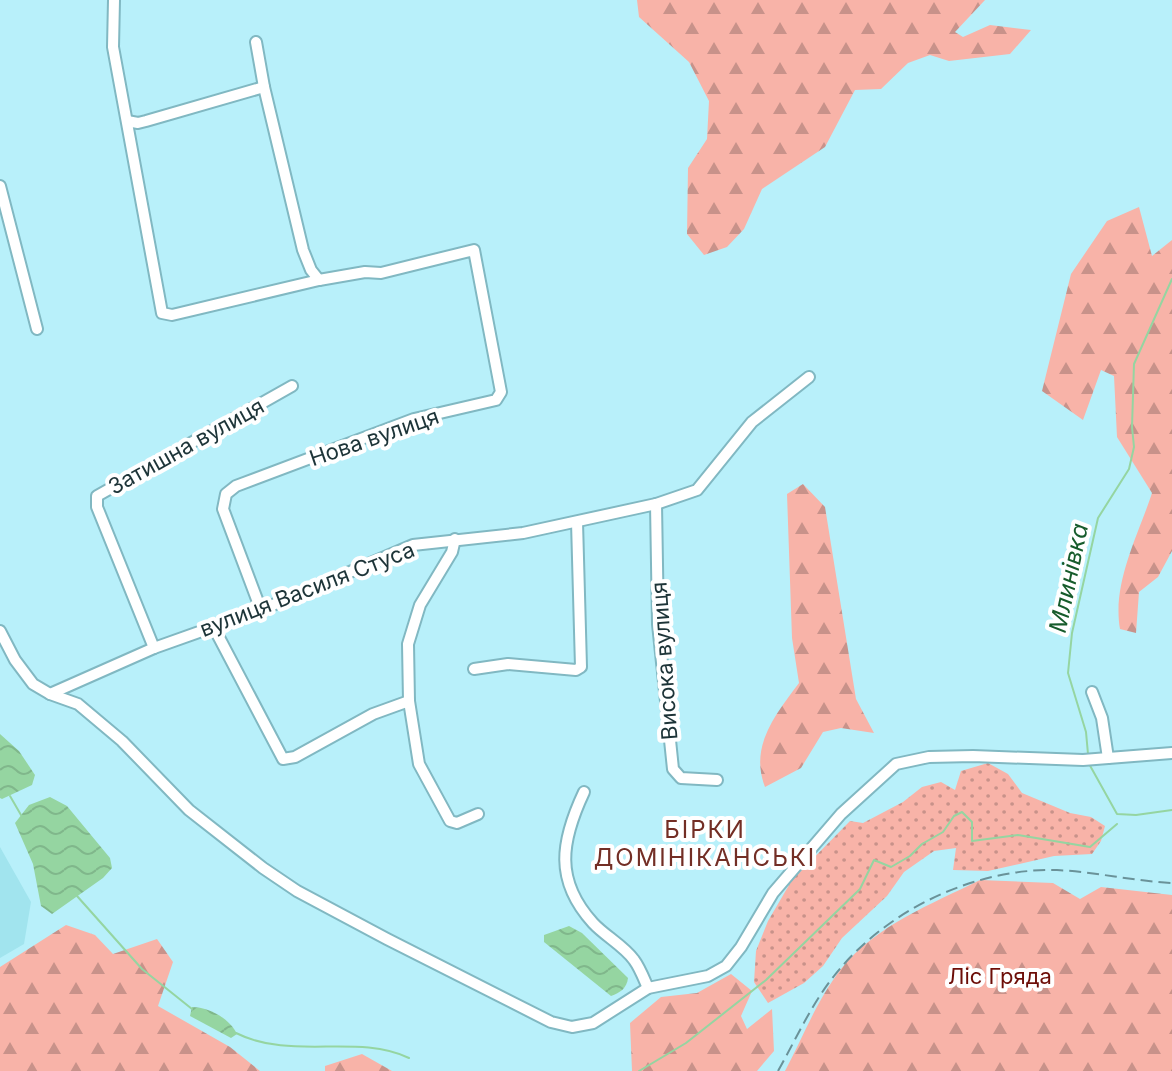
<svg xmlns="http://www.w3.org/2000/svg" width="1172" height="1071" viewBox="0 0 1172 1071" font-family="Inter,sans-serif">
<defs>
<pattern id="grass-dots" width="8" height="8" patternUnits="userSpaceOnUse" patternTransform="scale(2)"><rect width="8" height="8" fill="#f8b3a8"/><path d="M2 2h.1M6 6h.1" fill="none" stroke="#c8928a" stroke-width="1.8" stroke-linecap="round"/></pattern>
<pattern id="forest-firs" width="22" height="20" patternUnits="userSpaceOnUse" patternTransform="scale(2)"><rect width="22" height="20" fill="#f8b3a8"/><path d="M5 1l3.5 6h-7zM16 11l3.5 6h-7z" fill="#c8928a"/></pattern>
<pattern id="water-waves" width="16" height="10" patternUnits="userSpaceOnUse" patternTransform="scale(2)"><rect width="16" height="10" fill="#95d5a1"/><path d="M0 5q4-4 8 0t8 0" fill="none" stroke="#80b78b"/></pattern>
</defs>
<rect width="100%" height="100%" fill="#b8f0fa"/>
<!-- built -->
<path fill="#a1e4ee" d="M0,847L31,902L24,944L0,958Z"/>
<!-- grass -->
<path fill="url(#grass-dots)" d="M988,763L1008,774L1022,793L1070,813L1091,817L1105,826L1101,841L1092,854L1054,856L988,871L953,870L956,848L934,851L904,872L887,896L842,938L823,966L804,983L768,1003L754,982L756,951L768,921L792,880L850,821L863,823L903,802L922,787L941,782L955,790L961,771Z"/>
<!-- forest -->
<g fill="url(#forest-firs)">
<path d="M637,0H985L955,32L963,37L990,25L1031,30L1010,54L949,61L930,55L908,63L881,89L855,90L825,147L762,189L744,229L727,247L704,255L687,234L688,168L707,139L709,101L689,62L639,17Z"/>
<path d="M1139,207L1152,256L1172,240V551L1158,577L1139,592L1136,633L1120,629C1112,583 1138,536 1152,493L1117,437L1114,376L1101,370L1083,420L1042,391L1071,274L1107,221Z"/>
<path d="M803,484L825,507L856,699L874,733L841,728L823,732L801,768L765,787C749,746 776,714 799,683L792,638L787,494Z"/>
<path d="M980,880L1053,883L1080,899L1101,887L1172,895V1071H785C803,1037 817,1000 841,969C876,925 932,904 980,880Z"/>
<path d="M66,925L95,935L113,954L157,939L173,962L158,1006L230,1047L260,1071H0V967Z"/>
<path d="M731,974L752,991L741,1016L747,1029L772,1009L774,1051L757,1071H632L630,1023L661,997L697,993Z"/>
<path d="M362,1054L392,1071H325V1066Z"/>
</g>
<!-- water -->
<g fill="url(#water-waves)">
<path d="M0,734L19,751L35,775L32,785L2,799L0,798Z"/>
<path d="M50,797L67,806L110,858L112,868L103,878L52,914L41,906L33,864L15,823L29,805Z"/>
<path d="M569,926L582,933L628,978C627,988 620,993 611,996L544,942V935Z"/>
<path d="M192,1007C209,1007 230,1019 237,1034L231,1038L190,1016Z"/>
</g>
<g fill="none" stroke-linecap="round" stroke-linejoin="round">
<!-- stream -->
<g stroke="#95d5a1" stroke-width="2">
<path d="M1088,754L1086,732L1068,673L1072,633L1098,518L1129,469L1134,447L1132,427L1134,364L1172,279"/>
<path d="M1088,762L1117,814L1136,815L1172,810"/>
<path d="M10,796L21,815"/>
<path d="M77,896L142,969L192,1009"/>
<path d="M236,1033C292,1061 356,1033 409,1058"/>
<path d="M639,1071L686,1043L766,980L860,889L874,860L891,867L910,856L922,844L943,832L954,816L962,812L972,822V841L1018,835L1090,847L1117,824"/>
</g>
<!-- minor casing -->
<g stroke="#81b8c2" stroke-width="14">
<g id="minor">
<path d="M114,0L113,47L162,313L172,315L319,280L365,272L381,273L474,250L501,392L496,400L414,419L236,486L226,494L223,509L261,610"/>
<path d="M256,42L264,87L303,250L311,270L319,280"/>
<path d="M127,121L138,123L146,121L264,87"/>
<path d="M0,186L37,329"/>
<path d="M656,504L658,624L673,769L681,778L717,780"/>
<path d="M455,539L452,552L420,605L408,644L409,701L419,764L450,821L457,823L478,814"/>
<path d="M213,626L283,759L295,757L373,714L409,701"/>
<path d="M0,631L15,660L33,684L50,694L78,704L122,741L189,810L263,868L297,891L387,939L551,1022L572,1027L593,1023L648,988L708,976L726,966L741,947L773,893L841,814L896,764L929,757L973,756L1083,760L1172,753"/>
<path d="M154,648L97,507V496L292,386"/>
<path d="M474,669L508,664L576,670L581,667L577,522"/>
<path d="M1092,692L1102,718L1108,758"/>
<path d="M50,694L154,648L261,610L413,545L523,533L656,504L697,490L752,422L809,377"/>
<path d="M584,792C561,841 554,880 593,923C605,936 624,946 634,960C640,968 644,979 648,988"/>
</g>
</g>
<!-- minor -->
<use href="#minor" stroke="#fff" stroke-width="10"/>
<!-- rail -->
<path stroke="#6a9299" stroke-width="2" stroke-dasharray="12 6" stroke-linecap="butt" d="M778,1071C796,1039 811,1005 834,976C885,911 973,868 1057,870C1096,872 1133,881 1172,883"/>
</g>
<g text-anchor="middle" stroke-width="8" stroke-linejoin="round" paint-order="stroke">
<!-- street labels -->
<g font-size="22" fill="#1d3438" stroke="#fff">
<text transform="translate(374 437) rotate(-19)" y="8">Нова вулиця</text>
<text transform="translate(186 446) rotate(-29)" y="8">Затишна вулиця</text>
<text transform="translate(307 589) rotate(-21)" y="8">вулиця Василя Стуса</text>
<text transform="translate(664 661) rotate(-94)" y="8">Висока вулиця</text>
</g>
<!-- park labels -->
<g font-size="22" fill="#6d0e08" stroke="#fff">
<text x="1000" y="984">Ліс Гряда</text>
</g>
<!-- water labels -->
<g font-size="24" font-style="italic" fill="#175c2c" stroke="#fff">
<text transform="translate(1069 578) rotate(-78)" y="8">Млинівка</text>
</g>
<!-- neighbourhood labels -->
<g font-size="24" letter-spacing="2" fill="#732e25" stroke="#fff">
<text x="705" y="838">БІРКИ<tspan x="705" dy="28">ДОМІНІКАНСЬКІ</tspan></text>
</g>
</g>
</svg>
